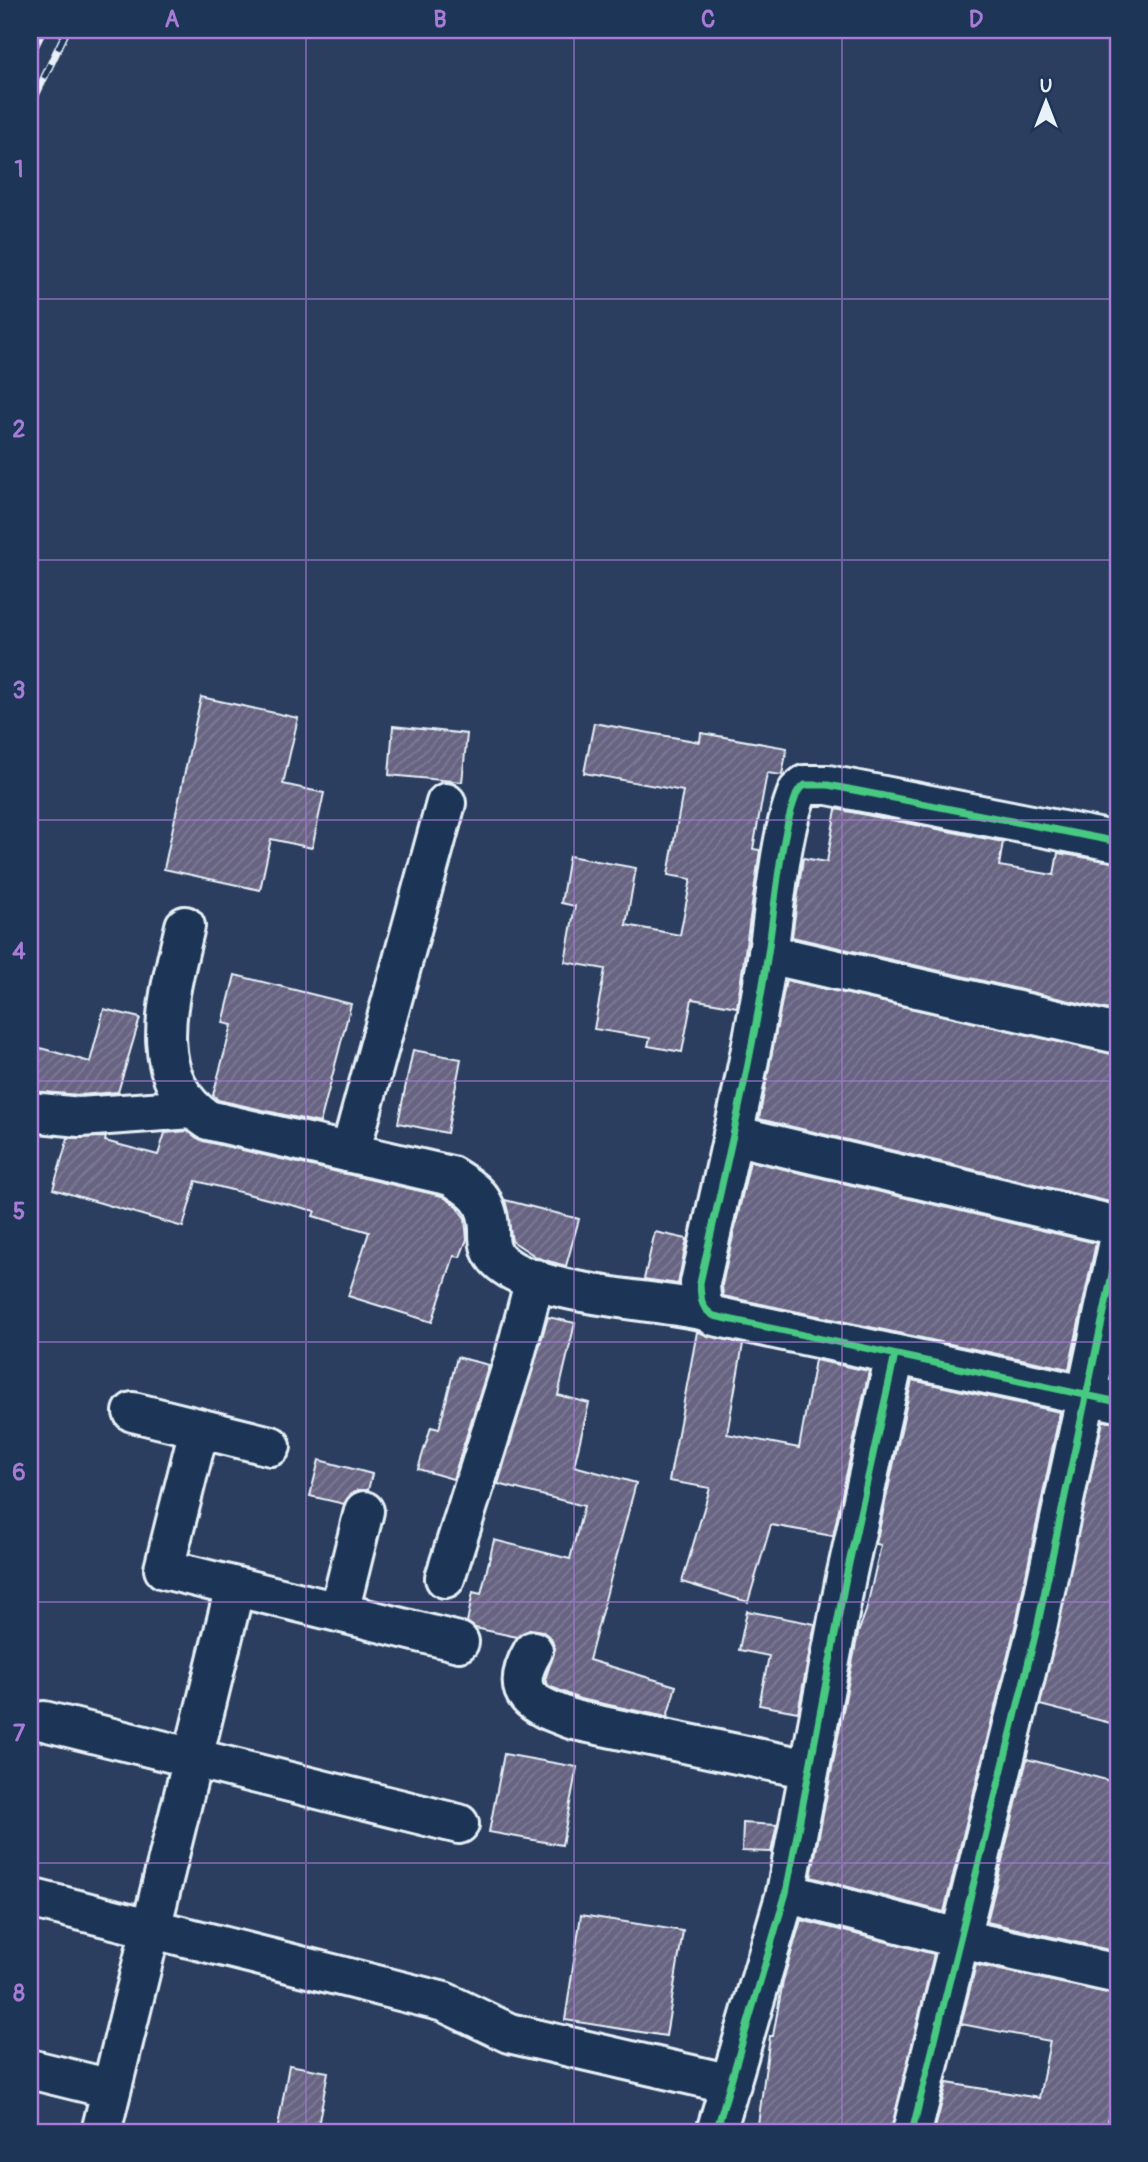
<svg xmlns="http://www.w3.org/2000/svg" width="1148" height="2162" viewBox="0 0 1148 2162" font-family="Pangolin,sans-serif">
<defs>
<pattern id="building-hatch" width="6" height="6" patternUnits="userSpaceOnUse" patternTransform="scale(1.75)"><rect width="6" height="6" fill="#676482"/><path d="M-1 1l2-2M0 6l6-6M5 7l2-2" fill="none" stroke="#7d7b94"/></pattern>
</defs>
<rect width="100%" height="100%" fill="#2c3e60"/>
<filter id="ink" filterUnits="userSpaceOnUse"><feTurbulence type="fractalNoise" baseFrequency=".0143" numOctaves="2"/><feDisplacementMap in="SourceGraphic" scale="14" xChannelSelector="R" yChannelSelector="G"/><feConvolveMatrix kernelMatrix="1 2 1 2 8 2 1 2 1" color-interpolation-filters="sRGB"/></filter>
<g filter="url(#ink)">
<!-- building -->
<g fill="url(#building-hatch)" stroke="#e8f1f8" stroke-width="2">
<path d="M201,697L298,718L283,784L324,793L312,848L271,839L260,890L164,869Z"/>
<path d="M594,723L700,742L701,733L787,748L782,775L767,773L753,849L760,850L737,1007L692,999L682,1052L648,1046L650,1038L594,1029L605,969L565,962L575,906L561,903L569,856L636,868L626,925L680,935L691,879L668,875L683,791L584,773Z"/>
<path d="M393,726L467,734L462,782L389,775Z"/>
<path d="M836,809L1003,842L999,866L1054,875L1058,853L1118,863V1012L792,937L803,858L827,862Z"/>
<path d="M235,975L351,1004L320,1123L218,1100L213,1095L232,1025L223,1023Z"/>
<path d="M786,980L1118,1055V1161L1110,1202L759,1119Z"/>
<path d="M104,1009L140,1018L118,1092L80,1095L30,1091V1045L90,1062Z"/>
<path d="M413,1050L461,1059L447,1133L398,1123Z"/>
<path d="M188,1131L203,1141L442,1196L454,1204L465,1218L467,1239L460,1257L454,1256L432,1322L348,1296L369,1232L313,1216L315,1211L196,1181L183,1227L53,1189L68,1138L106,1137L105,1141L158,1155L165,1133Z"/>
<path d="M750,1161L1096,1243L1069,1369L723,1296L722,1285Z"/>
<path d="M505,1200L579,1219L566,1266L538,1258L512,1241Z"/>
<path d="M655,1232L687,1239L678,1284L644,1279Z"/>
<path d="M548,1317L575,1323L558,1395L589,1403L574,1466L636,1483L589,1660L676,1686L667,1717L580,1699L549,1686L545,1680L555,1649L551,1638L542,1631L531,1629L517,1637L475,1628L467,1622L473,1592L481,1594L494,1540L570,1559L584,1506L498,1484Z"/>
<path d="M697,1332L743,1344L727,1434L799,1448L815,1360L869,1371L833,1536L771,1525L748,1602L682,1582L710,1488L669,1481Z"/>
<path d="M457,1357L489,1365L453,1479L418,1469L431,1427L439,1429Z"/>
<path d="M912,1380L1060,1412L1016,1623L944,1912L811,1877L858,1633L866,1611L881,1545L876,1544Z"/>
<path d="M1103,1421L1118,1423V1725L1040,1705Z"/>
<path d="M319,1460L372,1474L368,1490H357L344,1504L310,1496Z"/>
<path d="M747,1611L815,1624L798,1712L759,1705L769,1656L739,1650Z"/>
<path d="M504,1754L577,1767L562,1845L489,1832Z"/>
<path d="M1027,1759L1118,1783V1952L987,1922Z"/>
<path d="M743,1823L777,1825L771,1852L742,1851Z"/>
<path d="M581,1915L683,1931L666,2036L565,2020Z"/>
<path d="M801,1920L934,1954L891,2132H757L770,2036H773L783,1981Z"/>
<path d="M976,1965L1118,1995V2063L1106,2132H934L947,2083L1039,2098L1050,2041L961,2024Z"/>
<path d="M289,2065L328,2072L317,2132H277Z"/>
</g>
<g fill="none" stroke-linecap="round" stroke-linejoin="round">
<!-- minor casing -->
<g stroke="#e8f1f8" stroke-width="44">
<g id="minor">
<path d="M1118,842L828,785H805L798,791C780,833 775,907 768,953C751,1064 724,1174 700,1283C701,1298 700,1308 714,1316L1118,1402"/>
<path d="M185,926C171,989 141,1077 208,1120L451,1176C475,1191 488,1200 489,1229C489,1238 489,1248 494,1255C522,1296 658,1299 705,1311"/>
<path d="M768,954L1118,1034"/>
<path d="M30,1112L80,1117L192,1109"/>
<path d="M733,1135L1118,1226"/>
<path d="M350,1153L446,803"/>
<path d="M133,1412L271,1446"/>
<path d="M199,1429L164,1569L459,1642"/>
<path d="M445,1578L513,1363L535,1279"/>
<path d="M339,1612L364,1511"/>
<path d="M533,1651C506,1697 536,1706 574,1720L809,1769"/>
<path d="M44,1721L459,1824"/>
<path d="M786,1893L961,1939L1118,1974"/>
<path d="M30,1898L444,2002L509,2033L731,2084"/>
<path d="M30,2069L111,2089"/>
<path d="M101,2132L235,1587"/>
<path d="M716,2132L786,1893L846,1577L895,1355"/>
<path d="M912,2132L1037,1628L1118,1246"/>
</g>
</g>
<!-- minor -->
<use href="#minor" stroke="#1d3557" stroke-width="38"/>
<!-- rail casing -->
<g stroke="#e8f1f8" stroke-width="8">
<g id="rail">
<path d="M30,56L43,30"/>
<path d="M30,107L67,30"/>
</g>
</g>
<!-- rail -->
<use href="#rail" stroke="#1d3557" stroke-width="5" stroke-dasharray="16" stroke-linecap="butt"/>
<!-- cycleway casing -->
<g stroke="#1d3557" stroke-width="11">
<g id="cycleway">
<path d="M1118,842L828,785H805L798,791C780,833 775,907 768,953C751,1064 724,1174 700,1283C701,1298 700,1308 714,1316L1118,1402"/>
<path d="M716,2132L786,1893L846,1577L895,1355"/>
<path d="M912,2132L1037,1628L1118,1246"/>
</g>
</g>
<!-- cycleway -->
<use href="#cycleway" stroke="#46c982" stroke-width="7"/>
</g>
</g>
<!-- grid -->
<path fill="none" stroke="#a77bd6" stroke-width="2" stroke-opacity="0.55" d="M306,30V2132M574,30V2132M842,30V2132M30,299H1118M30,560H1118M30,820H1118M30,1081H1118M30,1342H1118M30,1602H1118M30,1863H1118"/>
<!-- margin -->
<rect width="1148" height="2162" fill="none" stroke="#1d3557" stroke-width="77"/>
<!-- north arrow -->
<g transform="translate(1046 102)" stroke="#1d3557" stroke-width="5" paint-order="stroke">
<path d="M0-5L12 26L0 18L-12 26Z" fill="#e8f1f8"/>
<text y="-10" font-size="19" font-weight="bold" text-anchor="middle" fill="#e8f1f8">U</text>
</g>
<rect x="38" y="38" width="1072" height="2086" fill="none" stroke="#a77bd6" stroke-width="2.5"/>
<g font-size="23" text-anchor="middle" font-weight="bold" fill="#a77bd6">
<text x="172" y="27">A</text>
<text x="440" y="27">B</text>
<text x="708" y="27">C</text>
<text x="976" y="27">D</text>
<text x="19" y="177">1</text>
<text x="19" y="437">2</text>
<text x="19" y="698">3</text>
<text x="19" y="959">4</text>
<text x="19" y="1219">5</text>
<text x="19" y="1480">6</text>
<text x="19" y="1741">7</text>
<text x="19" y="2001">8</text>
</g>
</svg>
